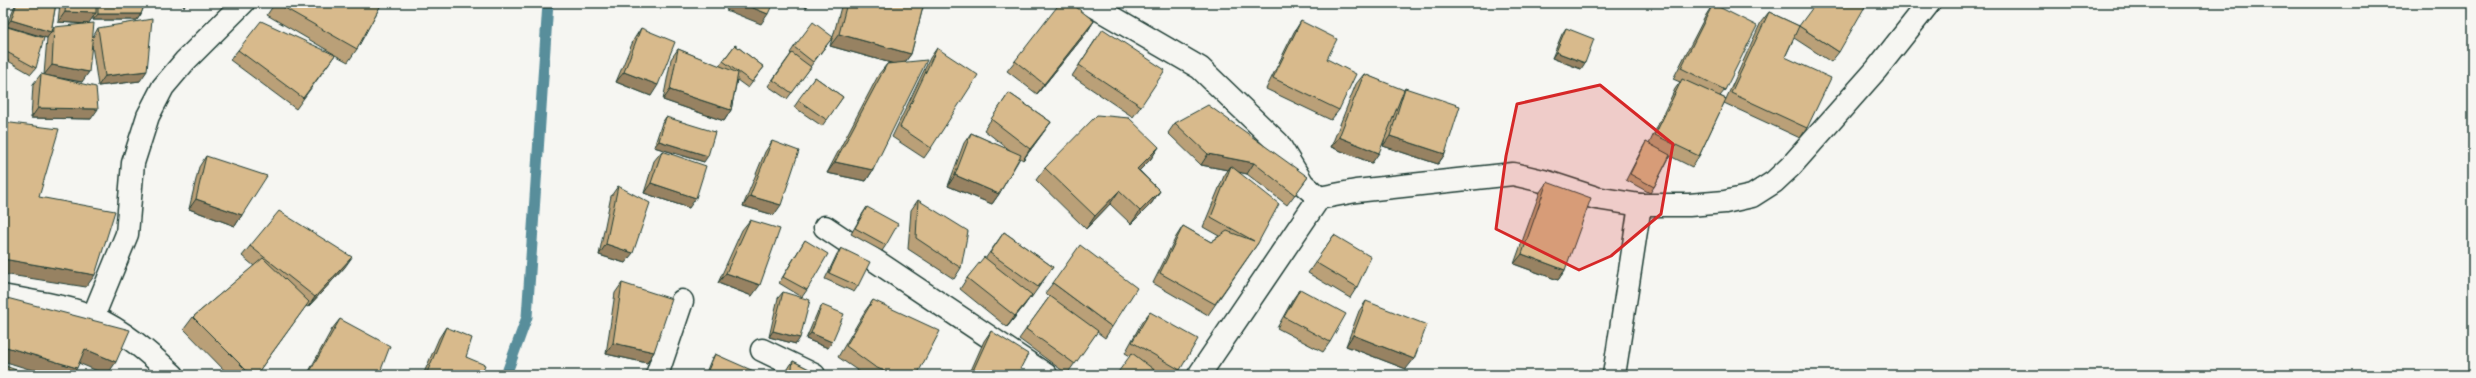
<svg xmlns="http://www.w3.org/2000/svg" width="2476" height="378" viewBox="0 0 2476 378" font-family="'Balsamiq Sans',sans-serif">
<rect width="100%" height="100%" fill="#f6f6f2"/>
<filter id="ink" filterUnits="userSpaceOnUse"><feTurbulence type="fractalNoise" baseFrequency=".025" numOctaves="2"/><feDisplacementMap in="SourceGraphic" scale="8" xChannelSelector="R" yChannelSelector="G"/><feConvolveMatrix kernelMatrix="1 2 1 2 8 2 1 2 1" color-interpolation-filters="sRGB"/></filter>
<g filter="url(#ink)">
<g fill="none" stroke-linecap="round" stroke-linejoin="round">
<!-- stream -->
<path stroke="#598e9b" stroke-width="11" d="M506,375L527,317L548,3"/>
<!-- street casing -->
<g stroke="#1f3d34" stroke-width="25">
<g id="street">
<path d="M1088,3L1200,68L1278,143L1303,184L1319,198"/>
<path d="M825,227L1046,375"/>
<path d="M3,296C32,302 66,305 93,317C124,331 149,353 173,375"/>
<path d="M93,317L127,234L133,163L148,116L163,87L185,61L243,3"/>
<path d="M762,350L814,375"/>
<path d="M657,375L682,301"/>
<path d="M1199,375L1319,198L1356,191L1513,174L1547,182L1596,198L1640,205H1689L1725,202L1752,196L1774,182L1791,166L1876,70L1929,3"/>
<path d="M1614,375L1640,205"/>
</g>
</g>
<!-- street -->
<use href="#street" stroke="#f6f6f2" stroke-width="22"/>
</g>
<!-- wall -->
<g fill="#baa078" stroke="#1f3d34">
<path d="M16,3H56L51,32L54,27L93,37L98,28L140,81L98,86L92,45L82,82L54,77L91,119L31,118L33,84L41,74L44,75L47,38L6,26Z"/>
<path d="M60,3H145L141,14L137,20H93V16L88,24L58,22Z"/>
<path d="M180,3H188L184,7Z"/>
<path d="M275,3H382L357,49L348,62L335,55L296,109L230,60L238,50L334,54L267,15Z"/>
<path d="M802,3H810L806,8Z"/>
<path d="M842,3H924L911,54L905,62L873,170L866,181L827,173L879,74L887,64L891,63L830,46L832,38L810,67H811L787,99L768,86L791,54L790,53L794,47L833,37Z"/>
<path d="M1713,4L1725,90L1720,96L1726,99L1761,22L1769,12L1799,26L1839,52L1831,62L1794,38L1785,57L1807,128L1800,138L1724,103L1699,156L1692,167L1670,156L1654,187L1650,193L1626,180L1642,149L1646,142L1649,144L1675,89L1680,82L1673,79L1706,15Z"/>
<path d="M1094,21L1087,32L1037,94L1007,71L1015,61Z"/>
<path d="M1301,21L1327,59L1339,110L1331,120L1266,89L1294,32Z"/>
<path d="M4,26L36,68L31,74L3,58V28Z"/>
<path d="M641,28L651,96L616,82L634,39Z"/>
<path d="M1566,28L1581,69L1552,58L1562,34Z"/>
<path d="M1096,39L1141,106L1133,117L1072,76Z"/>
<path d="M735,45L764,67L748,88L737,80L731,110L724,121L663,100L671,59L678,49L719,66Z"/>
<path d="M937,48L931,148L924,158L892,137L930,58Z"/>
<path d="M1364,74L1404,91L1405,88L1445,154L1438,164L1383,146L1386,134L1372,163L1331,147L1356,84Z"/>
<path d="M815,77L843,97L822,126L794,107Z"/>
<path d="M1009,93L1051,122L1023,160L1020,158L999,194L992,204L948,186L964,143L971,133L1011,151L984,130Z"/>
<path d="M666,117L704,162L654,147L662,123Z"/>
<path d="M1175,123L1308,177L1287,205L1247,174L1239,172L1258,243L1208,315L1153,283L1176,237L1183,226L1211,242L1219,236L1203,227L1224,176L1228,170L1201,165L1168,133Z"/>
<path d="M772,141L774,215L743,206L765,152Z"/>
<path d="M1159,147L1150,160L1139,170L1160,191L1151,204L1131,224L1110,204L1086,229L1036,180L1045,168Z"/>
<path d="M662,151L689,208L644,193L654,161Z"/>
<path d="M206,156L242,215L235,226L189,209L199,167Z"/>
<path d="M1547,182L1565,270L1558,280L1514,264L1540,192Z"/>
<path d="M618,186L625,263L599,255L611,196Z"/>
<path d="M918,200L961,268L954,279L908,249L911,210Z"/>
<path d="M867,207L886,245L882,251L851,234L863,213Z"/>
<path d="M750,220L752,296L718,283L742,230Z"/>
<path d="M1004,232L1053,267L1031,298L1030,297L1024,306L1007,327L960,289L967,278L985,259Z"/>
<path d="M1334,235L1357,287L1350,298L1308,273Z"/>
<path d="M805,240L807,290L802,297L779,283Z"/>
<path d="M250,246L345,267L308,307L306,306L256,375H229L184,329L193,317L254,266L242,256Z"/>
<path d="M841,248L858,286L854,292L825,279L837,254Z"/>
<path d="M622,283L654,352L647,363L606,354L615,293Z"/>
<path d="M1053,283L1112,327L1105,338L1097,332L1067,374L1019,339L1050,296L1045,293Z"/>
<path d="M1300,289L1330,342L1323,352L1277,328L1293,299Z"/>
<path d="M783,292L796,344L769,337L778,298Z"/>
<path d="M873,300L917,375H864L838,357L865,311Z"/>
<path d="M1366,301L1406,369L1346,346L1359,311Z"/>
<path d="M822,305L828,348L806,339L818,311Z"/>
<path d="M1150,312L1180,370L1177,375H1163L1125,353L1142,322Z"/>
<path d="M340,319L379,375H307L332,329Z"/>
<path d="M446,327L466,357L481,375H423L439,338Z"/>
<path d="M991,331L1017,375H969L984,341Z"/>
<path d="M715,354L757,375H705L711,360Z"/>
<path d="M793,361L821,375H785L786,372Z"/>
</g>
<!-- shaded-wall -->
<g fill="#978262" stroke="#1f3d34">
<path d="M731,3H741L768,14L761,24L726,10Z"/>
<path d="M1123,3H1131L1129,6Z"/>
<path d="M65,12L96,13L88,24L58,22Z"/>
<path d="M98,14H141L137,20H93Z"/>
<path d="M11,20L51,32L47,38L6,26Z"/>
<path d="M1094,21L1087,32L1037,94L1044,84Z"/>
<path d="M839,34L911,54L902,66L830,46Z"/>
<path d="M1556,52L1585,63L1581,69L1552,58Z"/>
<path d="M52,65L89,72L82,82L44,75Z"/>
<path d="M147,71L140,81L98,86L105,76Z"/>
<path d="M624,72L658,85L651,96L616,82Z"/>
<path d="M670,90L731,110L724,121L663,100Z"/>
<path d="M38,108L98,109L91,119L31,118Z"/>
<path d="M1051,122L1043,133L1023,160L1030,149Z"/>
<path d="M1390,136L1445,154L1438,164L1383,146Z"/>
<path d="M1339,137L1379,153L1372,163L1331,147Z"/>
<path d="M659,141L708,156L704,162L654,147Z"/>
<path d="M1159,147L1150,160L1129,181L1137,169Z"/>
<path d="M1208,154L1254,163L1247,174L1229,170L1231,166L1228,170L1201,165Z"/>
<path d="M835,162L873,170L866,181L827,173Z"/>
<path d="M955,175L999,194L992,204L948,186Z"/>
<path d="M651,183L696,198L689,208L644,193Z"/>
<path d="M1119,191L1110,204L1086,229L1095,216Z"/>
<path d="M1160,191L1151,204L1131,224L1140,211Z"/>
<path d="M750,196L781,205L774,215L743,206Z"/>
<path d="M196,199L242,215L235,226L189,209Z"/>
<path d="M606,244L633,253L625,263L599,255Z"/>
<path d="M1522,254L1565,270L1558,280L1514,264Z"/>
<path d="M352,257L345,267L308,307L315,297Z"/>
<path d="M3,259L95,275L86,287L3,274Z"/>
<path d="M726,273L760,285L752,296L718,283Z"/>
<path d="M1032,295L1024,306L1007,327L1015,316Z"/>
<path d="M773,331L800,338L796,344L769,337Z"/>
<path d="M811,333L832,342L828,348L806,339Z"/>
<path d="M1353,335L1414,359L1406,369L1346,346Z"/>
<path d="M613,343L654,352L647,363L606,354Z"/>
<path d="M3,346L77,368L72,375H48L3,361Z"/>
<path d="M85,349L116,362L107,375L76,362Z"/>
</g>
<!-- building -->
<g fill="#d8ba8c" stroke="#1f3d34">
<path d="M17,3H56L51,32L11,20Z"/>
<path d="M66,3H96V13L65,12Z"/>
<path d="M98,3H145L141,14H98Z"/>
<path d="M276,3H382L357,49Z"/>
<path d="M741,3H773L768,14Z"/>
<path d="M847,3H924L911,54L839,34Z"/>
<path d="M1060,3H1071L1094,21L1044,84L1015,61Z"/>
<path d="M1816,3H1867L1839,52L1799,26Z"/>
<path d="M1713,4L1757,26L1725,90L1681,68Z"/>
<path d="M1769,12L1799,26L1785,57L1831,78L1807,128L1731,93Z"/>
<path d="M152,19L147,71L105,76L98,28Z"/>
<path d="M261,21L335,55L303,98L238,50Z"/>
<path d="M1301,21L1337,39L1327,59L1356,74L1339,110L1273,78Z"/>
<path d="M813,22L833,37L813,62L794,47Z"/>
<path d="M94,23L89,72L52,65L54,27Z"/>
<path d="M4,26L44,38L36,68L3,50V30Z"/>
<path d="M641,28L675,42L658,85L624,72Z"/>
<path d="M1566,28L1594,39L1585,63L1556,52Z"/>
<path d="M1103,29L1165,70L1141,106L1079,65Z"/>
<path d="M735,45L764,67L752,82L723,61Z"/>
<path d="M937,48L978,75L931,148L900,127Z"/>
<path d="M678,49L738,73L731,110L670,90Z"/>
<path d="M792,53L811,67L792,93L773,80Z"/>
<path d="M927,60L873,170L835,162L887,64Z"/>
<path d="M41,74L96,87L98,109L38,108Z"/>
<path d="M1364,74L1404,90L1379,153L1339,137Z"/>
<path d="M815,77L843,97L827,120L798,100Z"/>
<path d="M1682,79L1726,99L1699,156L1655,135Z"/>
<path d="M1405,88L1460,106L1445,154L1390,136Z"/>
<path d="M1009,93L1051,122L1030,149L991,119Z"/>
<path d="M1208,105L1308,177L1295,195L1254,163L1208,154L1175,123Z"/>
<path d="M1097,115L1129,118L1159,147L1137,169L1160,191L1140,211L1119,191L1095,216L1045,168Z"/>
<path d="M666,117L715,132L708,156L659,141Z"/>
<path d="M3,122L59,129L39,197L115,211L95,275L3,259Z"/>
<path d="M971,133L1021,155L999,194L955,175Z"/>
<path d="M772,141L799,151L781,205L750,196Z"/>
<path d="M1646,142L1670,155L1654,187L1630,174Z"/>
<path d="M662,151L706,166L696,198L651,183Z"/>
<path d="M206,156L267,176L242,215L196,199Z"/>
<path d="M1231,166L1279,204L1258,243L1215,304L1160,273L1183,226L1211,242L1227,231L1254,241L1211,217Z"/>
<path d="M1547,182L1591,198L1565,270L1522,254Z"/>
<path d="M618,186L650,203L633,253L606,244Z"/>
<path d="M918,200L968,231L961,268L916,238Z"/>
<path d="M867,207L898,224L886,245L855,228Z"/>
<path d="M279,211L352,257L315,297L250,246Z"/>
<path d="M750,220L780,229L760,285L726,273Z"/>
<path d="M1004,232L1053,267L1038,287L990,253Z"/>
<path d="M1334,235L1371,257L1357,287L1315,262Z"/>
<path d="M805,240L828,254L807,290L783,277Z"/>
<path d="M1080,245L1137,288L1112,327L1053,283Z"/>
<path d="M841,248L870,262L858,286L829,273Z"/>
<path d="M984,257L1032,295L1015,316L967,278Z"/>
<path d="M263,258L309,302L256,375H251L193,317Z"/>
<path d="M622,283L672,299L654,352L613,343Z"/>
<path d="M1300,289L1346,314L1330,342L1284,317Z"/>
<path d="M783,292L810,300L800,338L773,331Z"/>
<path d="M1050,296L1098,331L1075,364L1026,329Z"/>
<path d="M3,297L130,330L116,362L85,349L77,368L3,346Z"/>
<path d="M873,300L940,331L917,375H893L875,367L846,346Z"/>
<path d="M1366,301L1427,325L1414,359L1353,335Z"/>
<path d="M822,305L844,314L832,342L811,333Z"/>
<path d="M1150,312L1198,339L1180,370L1132,342Z"/>
<path d="M340,319L390,346L379,375H308Z"/>
<path d="M446,327L472,338L466,357L485,365L481,375H426Z"/>
<path d="M991,331L1028,354L1017,375H971Z"/>
<path d="M1132,353L1161,375H1116Z"/>
<path d="M715,354L758,373L757,375H706Z"/>
<path d="M793,361L821,375H791Z"/>
<path d="M3,365L29,375H3Z"/>
</g>
</g>
<!-- marked area -->
<path fill="#d62828" fill-opacity="0.2" stroke="#d62828" stroke-width="3" stroke-linejoin="round" d="M1600,85L1673,144L1661,214L1611,256L1579,270L1496,229L1506,156L1517,104Z"/>
<!-- margin -->
<rect width="2476" height="378" fill="none" stroke="#f6f6f2" stroke-width="16"/>
<rect x="8" y="8" width="2460" height="362" fill="none" stroke="#1f3d34" stroke-width="1.5" filter="url(#ink)"/>
</svg>
